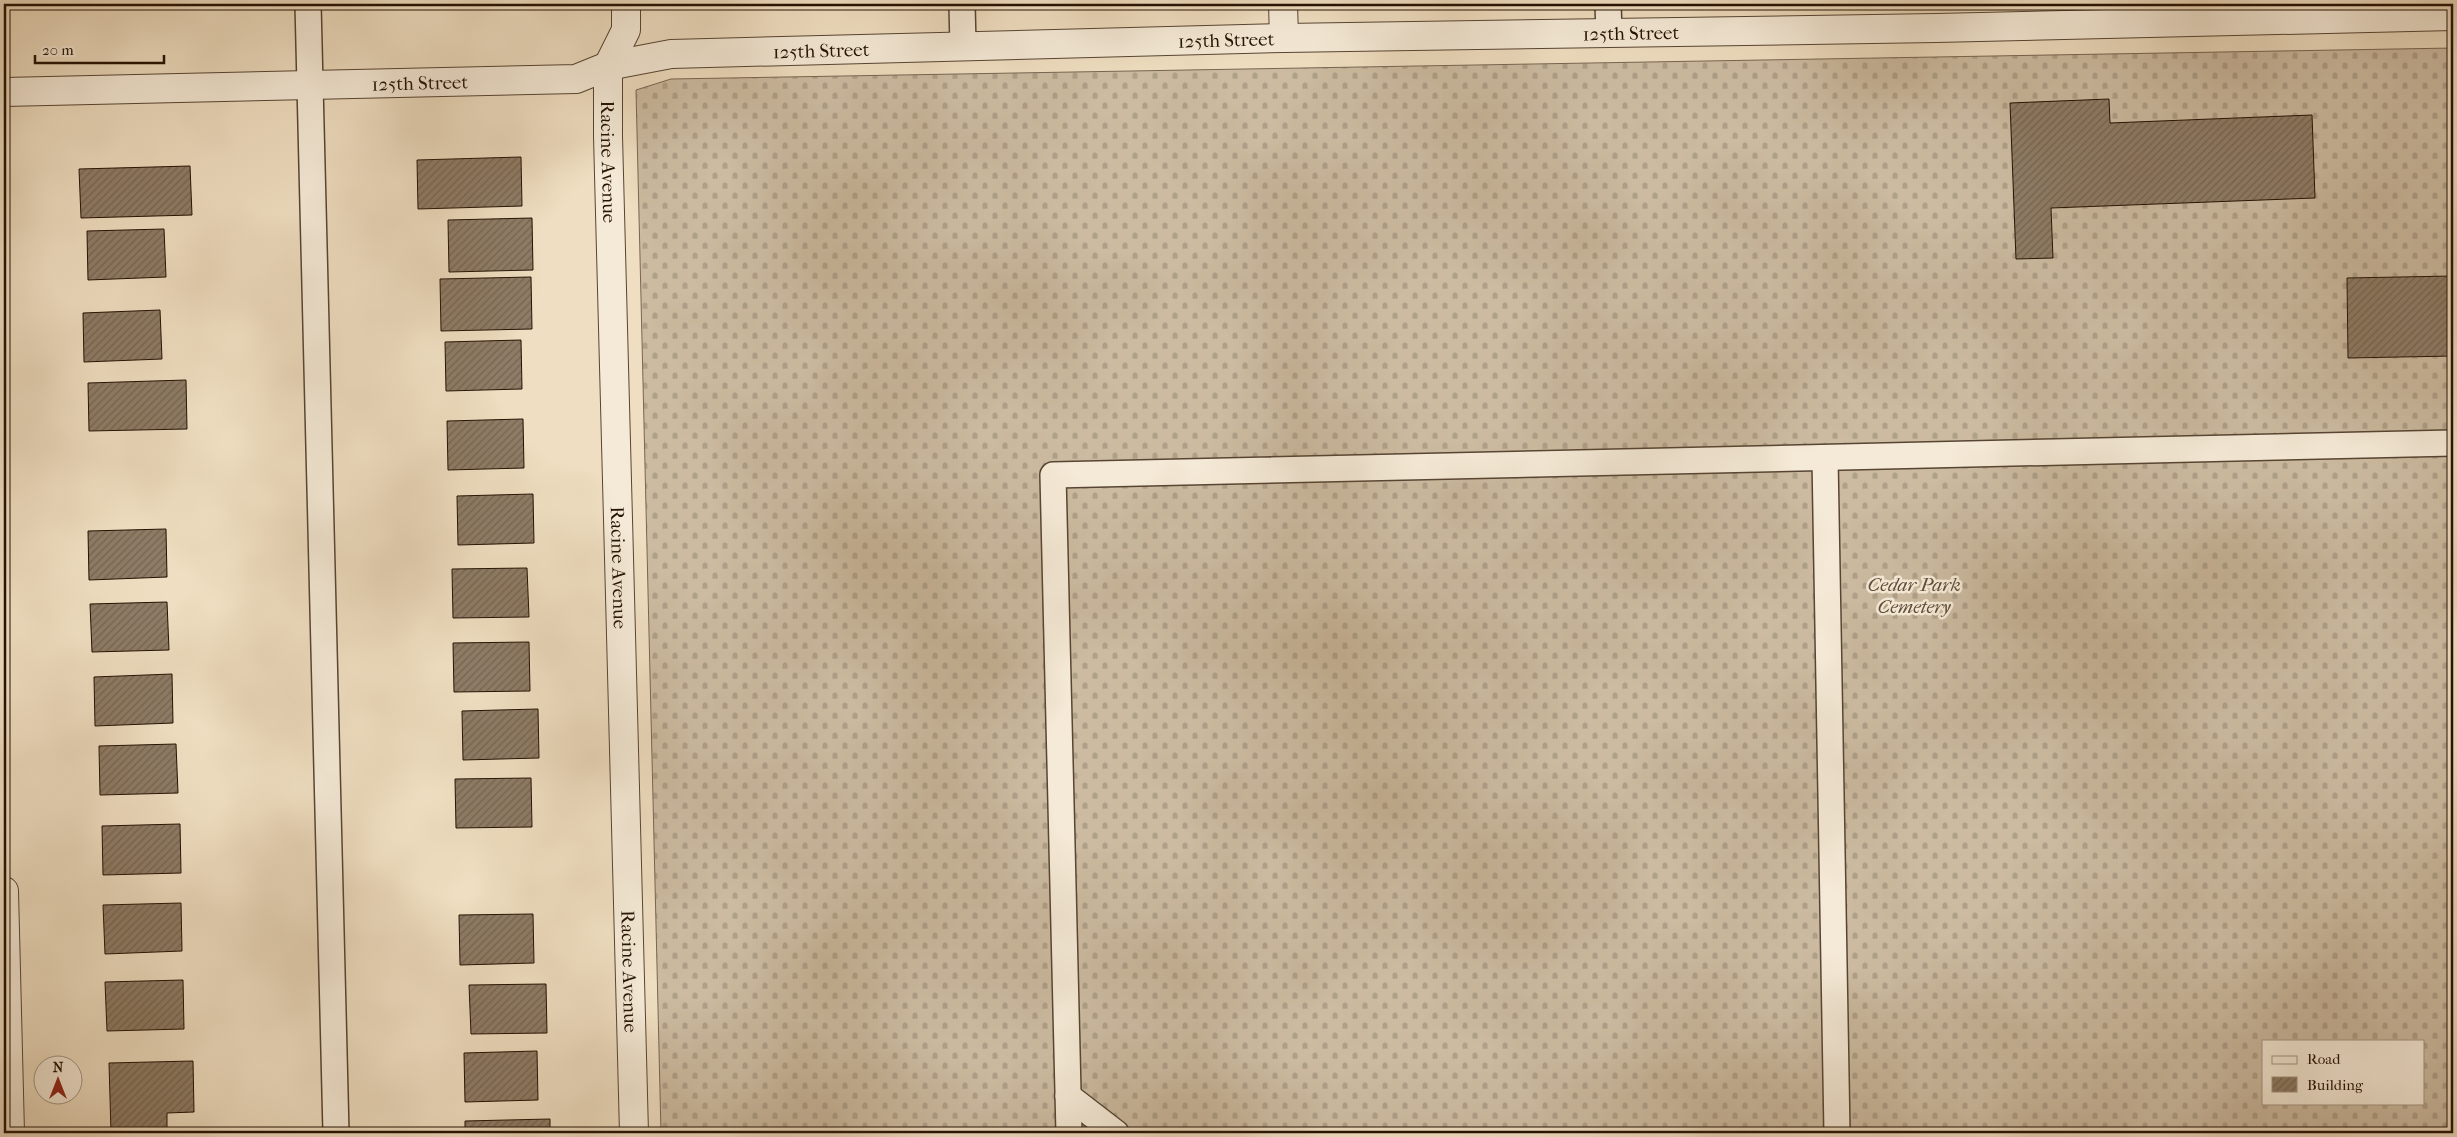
<svg xmlns="http://www.w3.org/2000/svg" width="2457" height="1137" viewBox="0 0 2457 1137" font-family="'IM FELL French Canon',serif">
<defs>
<pattern id="cemetery-stones" width="16" height="16" patternUnits="userSpaceOnUse" patternTransform="scale(1.25)"><rect width="16" height="16" fill="#ccbba1"/><path d="M2 7V4a2 2 0 0 1 4 0v3zM10 15v-3a2 2 0 0 1 4 0v3z" fill="#afa089"/></pattern>
<pattern id="building-hatch" width="6" height="6" patternUnits="userSpaceOnUse" patternTransform="scale(1.25)"><rect width="6" height="6" fill="#8e7c66"/><path d="M-1 1l2-2M0 6l6-6M5 7l2-2" fill="none" stroke="#746452"/></pattern>
</defs>
<rect width="100%" height="100%" fill="#efdec1"/>
<filter id="stains"><feTurbulence type="fractalNoise" baseFrequency=".004" numOctaves="4"/><feColorMatrix values="0 0 0 0 .2 0 0 0 0 .09 0 0 0 0 .02 0 0 0 .5 -.17"/></filter>
<radialGradient id="worn" r=".72"><stop offset=".6" stop-color="#630" stop-opacity="0"/><stop offset="1" stop-color="#630" stop-opacity=".3"/></radialGradient>
<!-- cemetery -->
<path fill="url(#cemetery-stones)" stroke="#786652" fill-rule="evenodd" d="M2453,48V1133H661L636,90L671,79ZM2263,1041H2423V1103H2263Z"/>
<!-- building -->
<g fill="url(#building-hatch)" stroke="#241204">
<path d="M2109,99L2110,123L2312,115L2315,198L2051,208L2053,258L2016,259L2010,103Z"/>
<path d="M521,157L522,206L418,209L417,160Z"/>
<path d="M190,166L192,215L81,218L79,169Z"/>
<path d="M532,218L533,270L449,272L448,220Z"/>
<path d="M164,229L166,277L88,280L87,231Z"/>
<path d="M2453,276V356L2348,358L2347,278Z"/>
<path d="M531,277L532,329L441,331L440,279Z"/>
<path d="M160,310L162,359L84,362L83,313Z"/>
<path d="M521,340L522,389L446,391L445,342Z"/>
<path d="M186,380L187,429L89,431L88,383Z"/>
<path d="M523,419L524,468L448,470L447,421Z"/>
<path d="M533,494L534,543L458,545L457,496Z"/>
<path d="M166,529L167,577L89,580L88,531Z"/>
<path d="M527,568L529,617L453,618L452,569Z"/>
<path d="M167,602L169,650L92,652L90,604Z"/>
<path d="M529,642L530,691L454,692L453,643Z"/>
<path d="M172,674L173,723L95,726L94,677Z"/>
<path d="M538,709L539,758L463,760L462,711Z"/>
<path d="M176,744L178,793L100,795L99,746Z"/>
<path d="M531,778L532,827L456,828L455,779Z"/>
<path d="M180,824L181,873L103,875L102,826Z"/>
<path d="M181,903L182,951L105,954L103,905Z"/>
<path d="M533,914L534,963L460,965L459,915Z"/>
<path d="M183,980L184,1029L107,1031L105,982Z"/>
<path d="M546,984L547,1033L471,1034L469,985Z"/>
<path d="M537,1051L538,1100L465,1102L464,1053Z"/>
<path d="M193,1061L194,1112L167,1113V1133H111L109,1063Z"/>
<path d="M550,1119V1133H465V1121Z"/>
</g>
<g fill="none" stroke-linecap="round" stroke-linejoin="round">
<!-- service casing -->
<g stroke="#574533" stroke-width="28">
<g id="service">
<path d="M308,4L336,1133"/>
<path d="M962,4L963,46"/>
<path d="M1608,4L1609,33"/>
<path d="M1825,458L1837,1133"/>
<path d="M1068,1096L1116,1133"/>
<path d="M1069,1133L1053,475L2453,443"/>
</g>
</g>
<!-- minor casing -->
<g stroke="#574533" stroke-width="30">
<g id="minor">
<path id="s1" d="M626,4V30L608,66V136L634,1133"/>
<path d="M1283,4L1284,38"/>
<path id="s2" d="M4,92L576,79L608,66L671,54L1284,38L1936,28L2453,16"/>
<path d="M4,891L10,1133"/>
</g>
</g>
<!-- service -->
<use href="#service" stroke="#f5ead7" stroke-width="25"/>
<!-- minor -->
<use href="#minor" stroke="#f5ead7" stroke-width="28"/>
</g>
<g text-anchor="middle" stroke-width="5" stroke-linejoin="round" paint-order="stroke">
<!-- street labels -->
<g font-size="19" fill="#241204" stroke="#f5ead7">
<text dy="7" stroke="none"><textPath href="#s2" startOffset="1631">125th Street</textPath></text>
<text dy="7" stroke="none"><textPath href="#s2" startOffset="1226">125th Street</textPath></text>
<text dy="7" stroke="none"><textPath href="#s2" startOffset="821">125th Street</textPath></text>
<text dy="7" stroke="none"><textPath href="#s2" startOffset="416">125th Street</textPath></text>
<text dy="7" stroke="none"><textPath href="#s1" startOffset="162">Racine Avenue</textPath></text>
<text dy="7" stroke="none"><textPath href="#s1" startOffset="568">Racine Avenue</textPath></text>
<text dy="7" stroke="none"><textPath href="#s1" startOffset="972">Racine Avenue</textPath></text>
</g>
<!-- park labels -->
<g font-size="19" font-style="italic" fill="#5f4d3b" stroke="#f5ead7">
<text x="1914" y="591">Cedar Park<tspan x="1914" dy="22">Cemetery</tspan></text>
</g>
</g>
<!-- margin -->
<rect width="2457" height="1137" fill="none" stroke="#efdec1" stroke-width="20"/>
<rect x="5" y="5" width="2447" height="1127" fill="none" stroke="#241204" stroke-width="2.5"/>
<rect x="10" y="10" width="2437" height="1117" fill="none" stroke="#241204"/>
<!-- legend -->
<rect x="2262" y="1040" width="162" height="65" fill="#f5ead7" stroke="#a19483"/>
<rect x="2272" y="1056" width="25" height="8" fill="#f5ead7" stroke="#a19483"/>
<text x="2307" y="1064" font-size="15" fill="#241204">Road</text>
<rect x="2272" y="1077" width="25" height="15" fill="url(#building-hatch)" stroke="#a19483"/>
<text x="2307" y="1090" font-size="15" fill="#241204">Building</text>
<!-- north arrow -->
<g transform="translate(58 1080)"><circle r="24" fill="#f5ead7" stroke="#a19483"/>
<path d="M0-4L9 19L0 12L-9 19Z" fill="#8f2418"/>
<text y="-8" font-size="14" font-weight="bold" text-anchor="middle" fill="#241204">N</text>
</g>
<!-- scale -->
<path d="M35 55v8h129v-8" fill="none" stroke="#241204" stroke-width="2.5"/>
<text x="42" y="55" font-size="15" fill="#241204" stroke="#f5ead7" stroke-width="4" paint-order="stroke">20 m</text>
<rect width="100%" height="100%" filter="url(#stains)"/>
<rect width="100%" height="100%" fill="url(#worn)"/>
</svg>
